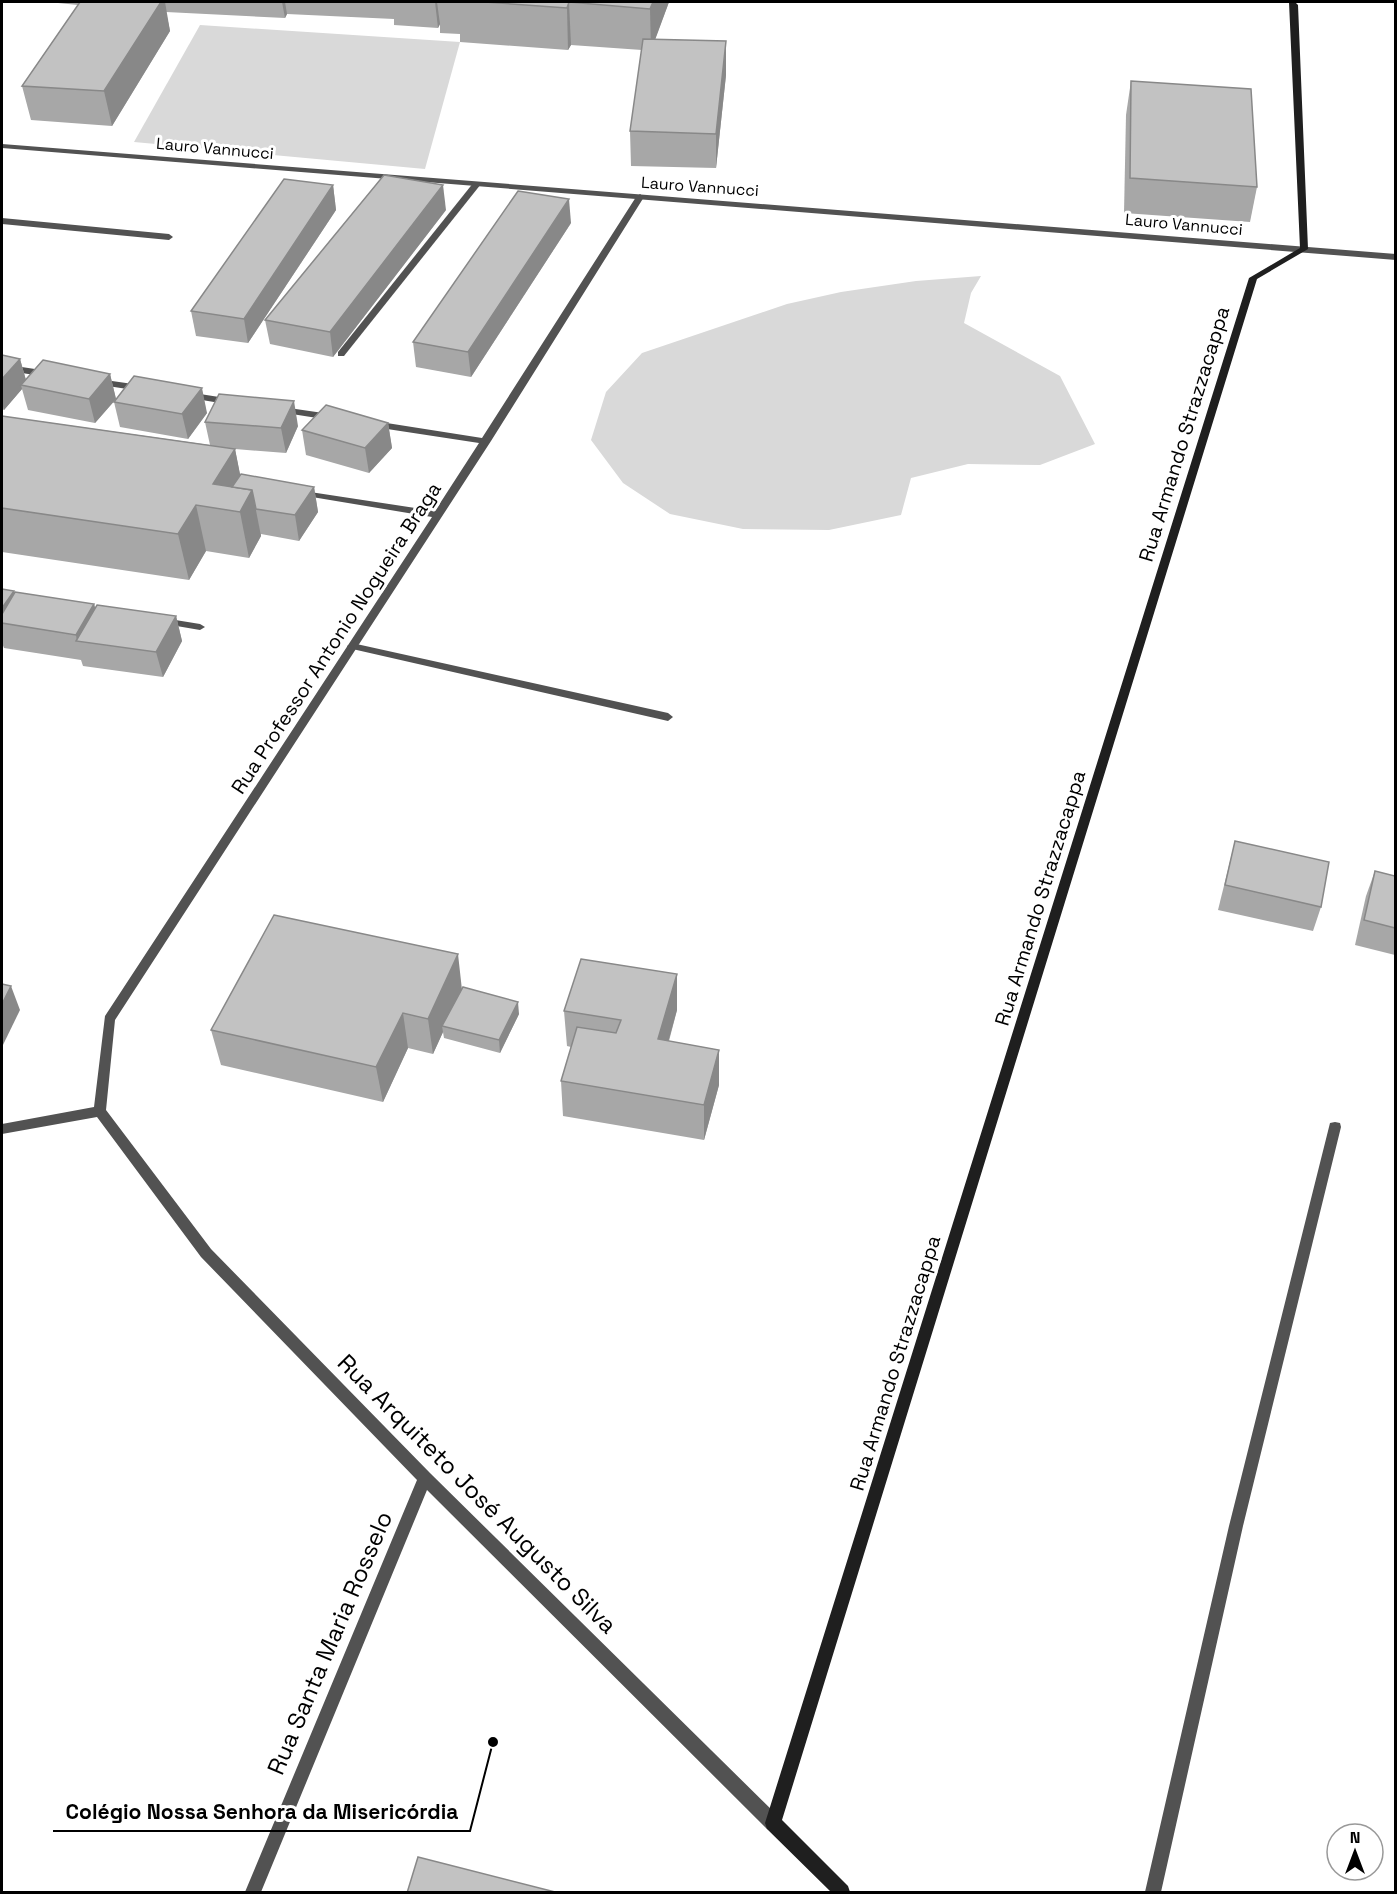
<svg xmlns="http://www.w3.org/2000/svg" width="1397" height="1894" viewBox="0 0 1397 1894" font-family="'Space Grotesk',sans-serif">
<rect width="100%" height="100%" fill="#fff"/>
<!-- green -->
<g fill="#d9d9d9">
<path d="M200,25L460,42L425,169L134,142Z"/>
<path d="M981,276L971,293L964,323L1060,376L1095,444L1040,465L968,464L911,478L901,515L829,530L743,529L670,514L623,483L591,440L606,392L642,353L787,304L841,292L916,281Z"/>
</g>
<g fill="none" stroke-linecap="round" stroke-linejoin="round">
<!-- service -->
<g fill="#525252" fill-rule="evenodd">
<path d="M352,643L668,713L673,717L668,721L348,648L347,646Z"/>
<path d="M1335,1122L1340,1123L1341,1127L1243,1526L1161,1892H1145L1229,1526L1329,1127L1330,1123Z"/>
</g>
<!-- minor -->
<g fill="#525252" fill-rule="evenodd">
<path d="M474,182L481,184L344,356H338V352Z"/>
<path d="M640,194L644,197L491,441L115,1020L106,1110L211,1249L430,1473L779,1817L781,1823L779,1829L773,1831L767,1829L427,1490L261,1892H245L417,1480L201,1257L97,1117L2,1134V1124L94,1107L105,1016L432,517L300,495L295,492L297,490L435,511L479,443L374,427L369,424L374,421L482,438L636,197Z"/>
<path d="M2,218L169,234L173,237L169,240L2,224Z"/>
<path d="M2,364L48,371L53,374L48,377L2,370Z"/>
<path d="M98,379L140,385L145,388L140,391L95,384L93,382Z"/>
<path d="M187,392L232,399L237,402L232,405L184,397V393Z"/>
<path d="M282,407L330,414L335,417L330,420L279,412V408Z"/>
<path d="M163,618L200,624L205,627L200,630L159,623L158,621Z"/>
</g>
<!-- tertiary -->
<path fill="#525252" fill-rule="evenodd" d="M2,144L1396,254V260L2,148Z"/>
<!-- secondary -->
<path fill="#1f1f1f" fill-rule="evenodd" d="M1289,2H1295L1298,5L1308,249L1257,279L782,1820L848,1886L850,1892H831L767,1829L765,1823L1249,278L1300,248Z"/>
</g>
<!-- wall -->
<g fill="#a7a7a7">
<path d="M48,2H669L655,39L726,75L716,168L631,166L630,131L642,50L571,45L568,50L460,42V34L440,33V24L438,28L394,25V19L287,14L285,18L166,12L170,31L112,126L31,120L22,86L78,5Z"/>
<path d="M1131,81L1257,187L1250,222L1124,213L1126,115Z"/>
<path d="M333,185L336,210L248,343L196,336L191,311Z"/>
<path d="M446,210L333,357L270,344L265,320Z"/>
<path d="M571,223L471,377L416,367L413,342Z"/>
<path d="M2,355L20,359L26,380L110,374L116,399L95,423L28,410L22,389L4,410L2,409Z"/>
<path d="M114,402L207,413L188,439L120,427Z"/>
<path d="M2,416L210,445L205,422L298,426L286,453L235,449L240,475L314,487L318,512L299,541L261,534V536L249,558L206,551L189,580L2,552Z"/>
<path d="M388,423L392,448L369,473L306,455L302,430Z"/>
<path d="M2,589L15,593L94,604L95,608L176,616L182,641L163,677L83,666L81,660L4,648L2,643V644Z"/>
<path d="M1235,841L1321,907L1313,931L1218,910Z"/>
<path d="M1375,871L1395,876V955L1355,945L1366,896Z"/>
<path d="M677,974V1010L669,1041L719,1050V1085L704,1140L563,1116L561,1081L571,1047L567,1046L564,1011Z"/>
<path d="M462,989L519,1014L500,1053L444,1038L443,1032L433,1054L408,1048L383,1102L221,1065L211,1030Z"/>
</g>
<!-- shaded-wall -->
<g fill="#888">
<path d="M161,2H165L170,31L112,126L104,91Z"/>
<path d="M282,2H285L287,14L285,18Z"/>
<path d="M435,2H437L440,24L438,28Z"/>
<path d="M569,2L571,45L568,50L567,8Z"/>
<path d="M653,2H669L651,51L650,9Z"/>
<path d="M726,41V75L716,168V134Z"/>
<path d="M333,185L336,210L248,343L244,319Z"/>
<path d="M443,185L446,210L333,357L330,332Z"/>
<path d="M569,199L571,223L471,377L468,352Z"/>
<path d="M20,359L27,384L21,385L22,389L4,410L2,402V379Z"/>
<path d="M110,374L116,399L95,423L89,399Z"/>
<path d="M202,388L207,413L188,439L182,414Z"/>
<path d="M294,401L298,426L286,453L281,428Z"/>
<path d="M388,423L392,448L369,473L365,448Z"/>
<path d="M235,449L244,494L213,484Z"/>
<path d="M314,487L318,512L299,541L295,515Z"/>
<path d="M252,490L261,536L249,558L240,512Z"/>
<path d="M196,505L206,551L189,580L178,534Z"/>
<path d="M14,591L22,616L2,623V608Z"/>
<path d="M94,604L101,629L77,641L76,635Z"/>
<path d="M176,616L182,641L163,677L156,652Z"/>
<path d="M458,954L462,990L442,1026L443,1032L433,1054L428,1019Z"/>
<path d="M677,974V1010L659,1075L658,1039Z"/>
<path d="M11,986L20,1010L2,1047V1004Z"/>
<path d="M518,1002L519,1014L500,1053L499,1040Z"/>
<path d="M403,1013L408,1048L383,1102L376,1067Z"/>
<path d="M719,1050V1085L704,1140V1105Z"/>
</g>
<!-- building -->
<g fill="#c2c2c2" stroke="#888" stroke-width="1.5">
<path d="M80,2H161L104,91L22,86Z"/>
<path d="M485,2H653L650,9L569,2L567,8Z"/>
<path d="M643,39L726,41L716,134L630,131Z"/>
<path d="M1131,81L1251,89L1257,187L1130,178Z"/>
<path d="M384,175L443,185L330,332L265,320Z"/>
<path d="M284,179L333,185L244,319L191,311Z"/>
<path d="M518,191L569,199L468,352L413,342Z"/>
<path d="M2,355L20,359L2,379Z"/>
<path d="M43,360L110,374L89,399L21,385Z"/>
<path d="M134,376L202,388L182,414L114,402Z"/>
<path d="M219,394L294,401L281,428L205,422Z"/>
<path d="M326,405L388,423L365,448L302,430Z"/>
<path d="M2,416L235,449L213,484L252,490L240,512L196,505L178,534L2,508Z"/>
<path d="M241,474L314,487L295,515L256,509L252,490L232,487Z"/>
<path d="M2,589L14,591L2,608Z"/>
<path d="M15,592L94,604L76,635L2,623V614Z"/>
<path d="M97,605L176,616L156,652L76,641Z"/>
<path d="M1235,841L1329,862L1321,907L1225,885Z"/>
<path d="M1375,871L1395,876V928L1364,920Z"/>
<path d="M274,915L458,954L428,1019L403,1013L376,1067L211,1030Z"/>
<path d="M581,959L677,974L658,1039L719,1050L704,1105L561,1081L577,1027L616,1033L621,1020L564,1011Z"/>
<path d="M2,984L11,986L2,1004Z"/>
<path d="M463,987L518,1002L499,1040L442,1026Z"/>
<path d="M418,1857L559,1893H407Z"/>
</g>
<g text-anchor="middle" stroke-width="6" stroke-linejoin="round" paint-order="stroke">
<!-- far-street labels -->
<g font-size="16" fill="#000" stroke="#fff">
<text transform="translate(215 148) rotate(5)" y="6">Lauro Vannucci</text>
<text transform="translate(700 186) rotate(4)" y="6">Lauro Vannucci</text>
<text transform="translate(1184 224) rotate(5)" y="6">Lauro Vannucci</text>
</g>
<!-- street labels -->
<g font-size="20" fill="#000" stroke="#fff">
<text transform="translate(1184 434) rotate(-73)" y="7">Rua Armando Strazzacappa</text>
<text transform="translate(336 638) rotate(-57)" y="7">Rua Professor Antonio Nogueira Braga</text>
<text transform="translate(1040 898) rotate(-73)" y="7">Rua Armando Strazzacappa</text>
<text transform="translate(895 1363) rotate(-73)" y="7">Rua Armando Strazzacappa</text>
</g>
<!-- near-street labels -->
<g font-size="24" fill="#000" stroke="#fff">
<text transform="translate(477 1494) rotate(45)" y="8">Rua Arquiteto José Augusto Silva</text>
<text transform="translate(330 1643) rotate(-67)" y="8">Rua Santa Maria Rosselo</text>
</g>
</g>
<!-- callouts -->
<path fill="none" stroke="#000" stroke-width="2" d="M493 1742L470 1831H53"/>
<circle fill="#000" stroke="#fff" stroke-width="2" cx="493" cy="1742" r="6"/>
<g font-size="21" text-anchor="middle" font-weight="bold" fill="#000" stroke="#fff" stroke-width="6" stroke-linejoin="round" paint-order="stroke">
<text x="262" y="1819">Colégio Nossa Senhora da Misericórdia</text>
</g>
<!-- border -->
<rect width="1397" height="1894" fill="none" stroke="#000000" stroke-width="6"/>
<!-- north arrow -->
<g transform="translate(1355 1852)"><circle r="28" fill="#ffffff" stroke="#999999" stroke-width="1.5"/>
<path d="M0-4.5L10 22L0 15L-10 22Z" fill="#000000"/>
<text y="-9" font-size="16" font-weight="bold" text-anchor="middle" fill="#000000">N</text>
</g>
</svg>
